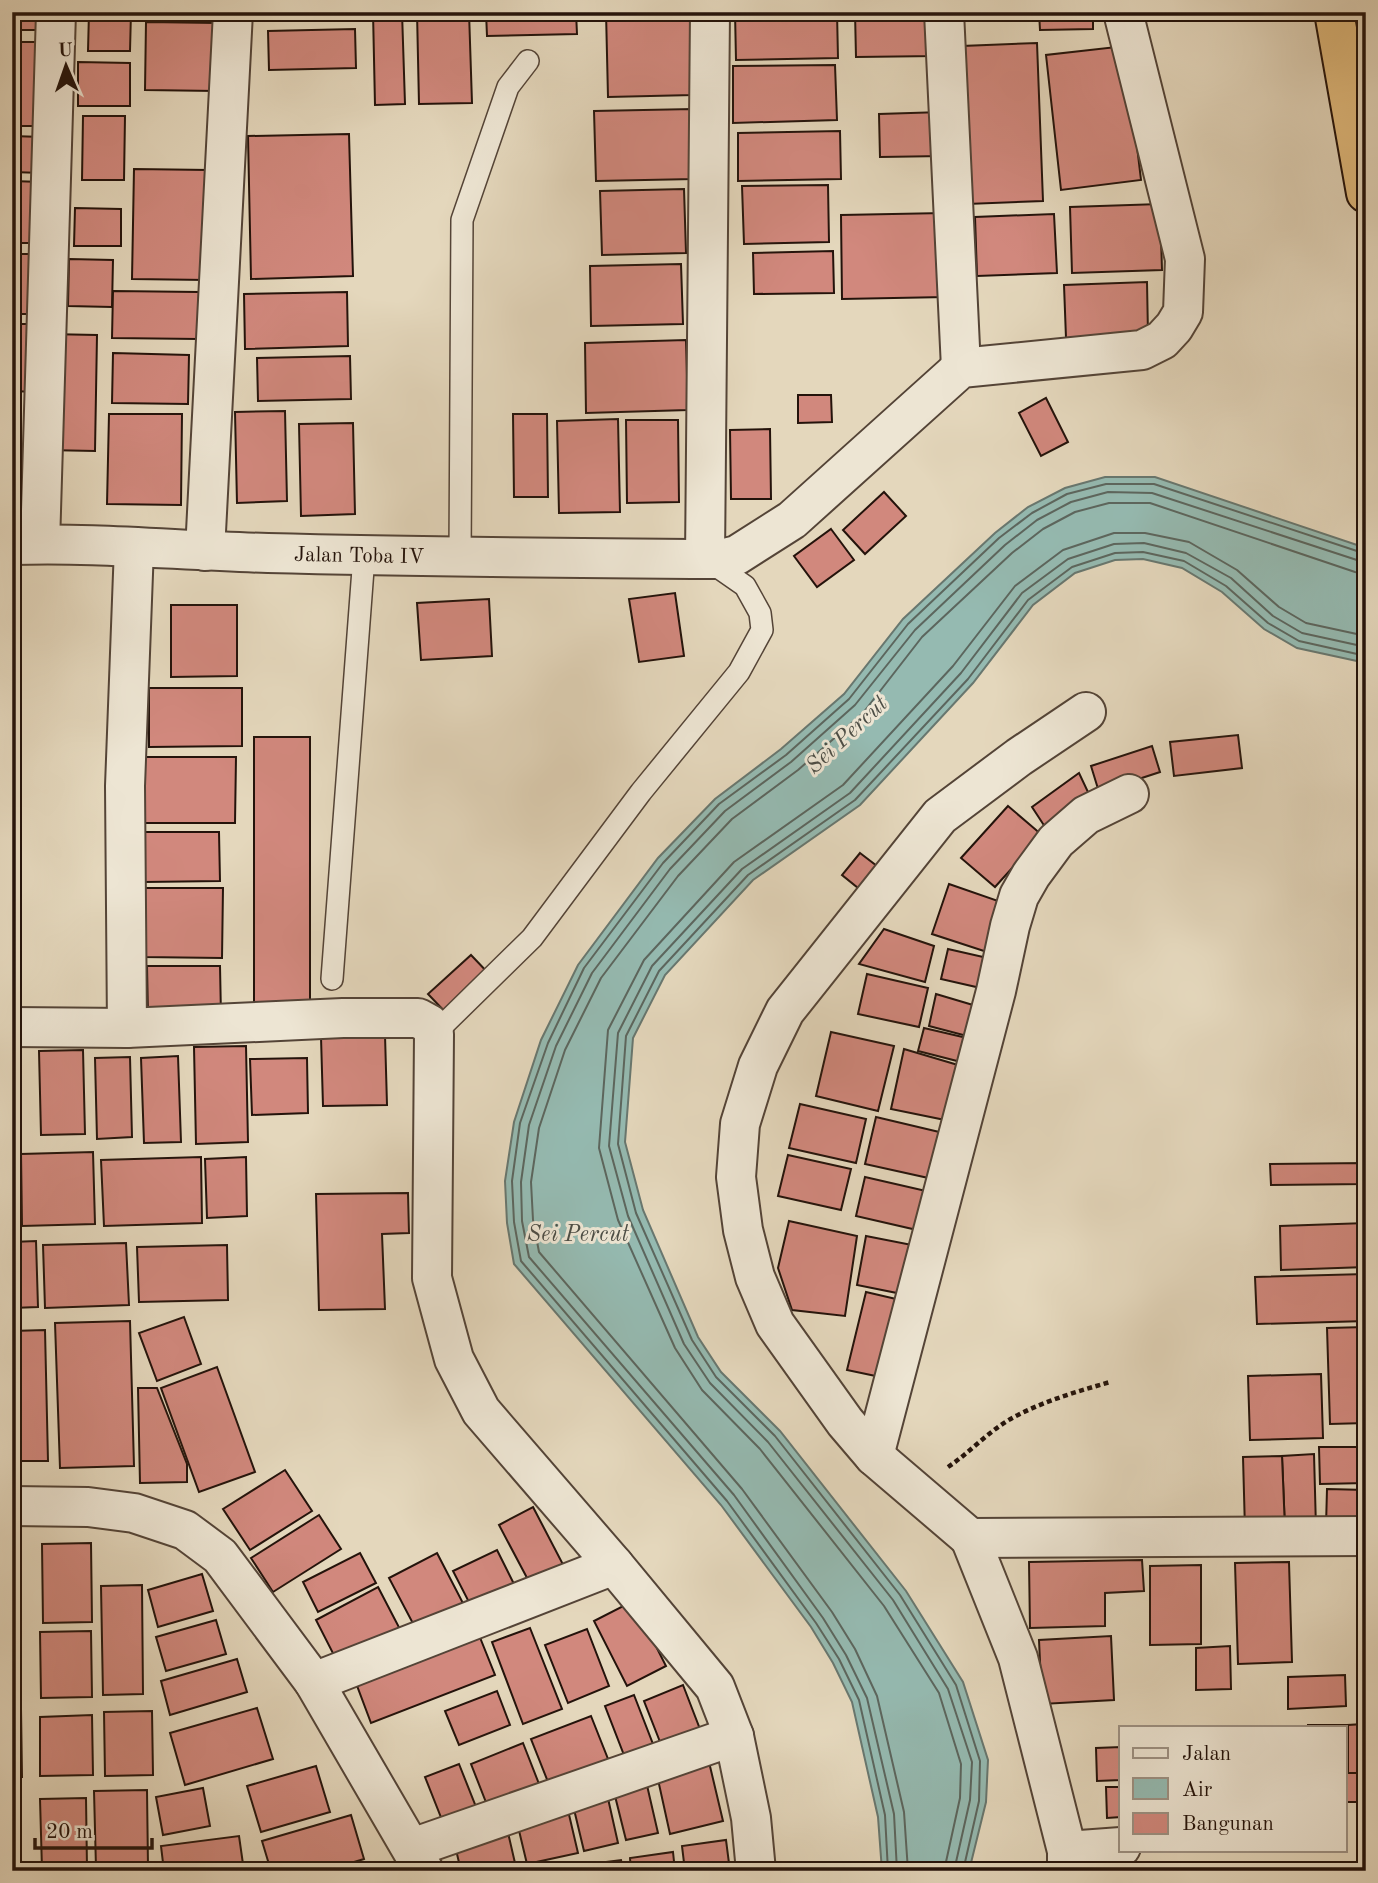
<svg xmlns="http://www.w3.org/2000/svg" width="1378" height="1883" viewBox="0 0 1378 1883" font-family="'Old Standard TT',serif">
<rect width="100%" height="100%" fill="#e4d7bc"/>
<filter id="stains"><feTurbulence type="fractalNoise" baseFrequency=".00286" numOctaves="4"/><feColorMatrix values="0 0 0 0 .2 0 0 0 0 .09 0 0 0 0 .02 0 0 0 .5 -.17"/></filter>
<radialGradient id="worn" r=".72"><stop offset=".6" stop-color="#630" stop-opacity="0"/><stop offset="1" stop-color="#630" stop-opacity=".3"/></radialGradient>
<!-- water -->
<path fill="#95bab1" stroke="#68776f" stroke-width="2" d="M1105,477H1155L1366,548V663L1297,648L1264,629L1222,592L1182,568L1143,559L1115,560L1075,573L1033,605L973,683L860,805L753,880L665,975L633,1038L625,1142L643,1210L698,1337L721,1372L780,1431L906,1591L963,1682L988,1760L986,1802L969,1871H882L878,1817L852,1702L833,1663L811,1627L721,1505L514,1264L507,1223L505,1181L514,1122L541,1040L578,965L658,858L715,799L781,749L844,694L903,619L995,533L1028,507L1065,488Z"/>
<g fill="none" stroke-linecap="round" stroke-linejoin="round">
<!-- shore -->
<g stroke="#5c665e" stroke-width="2">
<path d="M888,1871L885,1815L859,1700L839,1659L816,1623L727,1501L521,1261L514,1222L512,1181L520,1123L548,1043L584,968L663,863L719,804L786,755L849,699L908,624L999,538L1032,513L1067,494L1106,484H1154L1366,554"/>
<path d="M897,1871L894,1814L867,1698L846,1655L823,1618L734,1495L529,1257L522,1221L521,1182L529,1125L556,1046L592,973L670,869L725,811L791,762L855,705L915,630L1005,545L1037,520L1071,502L1108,492L1152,493L1366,563"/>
<path d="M908,1871L904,1812L877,1696L855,1649L832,1612L742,1489L539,1252L533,1220L531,1182L539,1128L565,1050L601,978L678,876L732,819L798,770L863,713L922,637L1012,553L1043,529L1075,512L1109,503H1150L1355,572L1366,574"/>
<path d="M944,1871L960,1798L961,1764L939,1693L884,1606L760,1449L702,1390L675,1348L618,1220L599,1148L608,1030L644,960L734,862L843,785L953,666L1015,586L1063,550L1114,533H1145L1189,542L1237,570L1279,607L1306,623L1366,636"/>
<path d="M954,1871L970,1800L972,1762L948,1689L893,1600L768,1442L710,1383L684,1344L628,1216L609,1146L618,1033L652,966L742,869L850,793L961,673L1022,593L1068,559L1114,544L1144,543L1186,553L1231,578L1273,616L1302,633L1366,647"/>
<path d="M963,1871L979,1801L980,1761L956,1685L900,1595L775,1436L716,1377L692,1340L636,1213L618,1144L626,1036L659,971L748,875L855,800L968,679L1028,600L1072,567L1115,553L1143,552L1184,561L1226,586L1268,623L1299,641L1366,656"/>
</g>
</g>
<!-- building -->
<g fill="#d1887d" stroke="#24130b" stroke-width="2">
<rect x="12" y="12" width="41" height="18"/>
<path d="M89,12H131L130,51H88Z"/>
<path d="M138,12H221V14L138,13Z"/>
<path d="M266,12H366V14L266,16Z"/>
<path d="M373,12H402L405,104L375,105Z"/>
<path d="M417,12H469L472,103L419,104Z"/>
<path d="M486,12H576L577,34L487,36Z"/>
<path d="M606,12H692L693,95L608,97Z"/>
<path d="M735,12H837L838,58L736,60Z"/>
<path d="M855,12H935L936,56L856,57Z"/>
<path d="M1039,12H1093V29L1040,30Z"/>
<path d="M146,22L217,23L216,91L145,90Z"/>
<path d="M355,29L356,68L269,70L268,31Z"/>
<path d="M12,42H48L46,126H12Z"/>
<path d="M1037,43L1043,201L967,204L962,46Z"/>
<path d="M1125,46L1141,180L1061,190L1046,55Z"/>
<path d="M78,62L130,63V106H78Z"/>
<path d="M835,65L837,120L733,123V66Z"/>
<path d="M693,109L694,179L596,181L594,111Z"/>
<path d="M942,112L943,156L880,157L879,114Z"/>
<path d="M83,116H125L124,180H82Z"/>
<path d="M840,131L841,179L738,181V133Z"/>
<path d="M349,134L353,276L251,279L248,136Z"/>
<path d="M12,136L42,137V173L12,172Z"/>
<path d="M134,169L209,170L207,280L132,279Z"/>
<path d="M12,181L41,182L40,243H12Z"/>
<path d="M828,185L829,242L744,244L742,186Z"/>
<path d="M684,189L686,253L602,255L600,191Z"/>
<path d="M1160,204L1162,270L1072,273L1070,207Z"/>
<path d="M75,208L121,209V246H74Z"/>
<path d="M944,213L946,297L842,299L841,215Z"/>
<path d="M1054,214L1057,273L977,276L975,217Z"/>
<path d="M833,251L834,293L754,294L753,253Z"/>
<path d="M12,254H36L35,314H12Z"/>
<path d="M69,259L113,260L112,307L68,306Z"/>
<path d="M681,264L683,324L591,326L590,266Z"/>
<path d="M1147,282L1148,335L1066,338L1064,285Z"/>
<path d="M113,291L199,292L198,339L112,338Z"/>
<path d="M347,292L348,346L245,349L244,294Z"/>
<path d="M12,324H36V392L12,391Z"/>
<path d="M47,334L97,335L95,451L46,450Z"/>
<path d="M686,340L688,410L586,413L585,343Z"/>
<path d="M113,353L189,355L188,404L112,403Z"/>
<path d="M350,356L351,399L258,401L257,358Z"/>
<path d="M798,395H831L832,422L798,423Z"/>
<path d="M1046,398L1068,442L1041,456L1019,413Z"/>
<path d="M285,411L287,501L237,503L235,412Z"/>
<path d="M109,414H182L181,505L107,504Z"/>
<path d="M513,414H547L548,497H514Z"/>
<path d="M618,419L620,512L559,513L557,421Z"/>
<path d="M626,420H678L679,502L627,503Z"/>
<path d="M353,423L355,514L301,516L299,424Z"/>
<path d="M770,429L771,499H731L730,430Z"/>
<path d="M884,492L906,516L865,554L843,530Z"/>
<path d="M831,529L854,560L817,587L794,556Z"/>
<path d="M675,593L684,656L639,662L629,599Z"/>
<path d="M489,599L492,656L421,660L417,603Z"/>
<path d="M171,605H237V676L171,677Z"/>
<path d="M149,688H242V746L149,747Z"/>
<path d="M1238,735L1242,768L1174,776L1170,742Z"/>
<rect x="254" y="737" width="56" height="271"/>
<path d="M1152,746L1160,772L1099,792L1091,766Z"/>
<path d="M145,757H236L235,823H145Z"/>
<path d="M1079,773L1088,792L1049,833L1032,807Z"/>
<path d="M1008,806L1042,835L995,887L961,858Z"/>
<path d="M145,832H219L220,881L144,882Z"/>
<path d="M860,853L886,873L868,896L842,875Z"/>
<path d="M949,884L1004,903L987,952L932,934Z"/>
<path d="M142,888H223L222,958L142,957Z"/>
<path d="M884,929L934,946L925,982L859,964Z"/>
<path d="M948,949L992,959L985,989L941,979Z"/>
<path d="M471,955L491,976L448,1015L428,994Z"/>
<path d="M147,966H220L221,1016H148Z"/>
<path d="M867,974L928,988L919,1027L858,1014Z"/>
<path d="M936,994L973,1005L967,1036L929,1026Z"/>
<path d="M924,1028L967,1038L961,1062L918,1051Z"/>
<path d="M831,1032L894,1046L878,1111L816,1096Z"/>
<path d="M385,1035L387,1105L323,1106L321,1037Z"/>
<path d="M246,1046L248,1142L196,1144L194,1047Z"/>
<path d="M904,1049L958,1065L950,1121L891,1109Z"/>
<path d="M83,1050L85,1134L41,1135L39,1051Z"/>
<path d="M178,1056L181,1142L144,1143L141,1058Z"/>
<path d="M130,1057L132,1137L97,1139L95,1058Z"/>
<path d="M307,1058L308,1113L252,1115L250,1059Z"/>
<path d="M800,1104L866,1119L856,1163L789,1148Z"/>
<path d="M876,1117L952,1135L942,1181L865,1164Z"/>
<path d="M93,1152L95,1224L22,1226L21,1154Z"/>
<path d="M788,1155L851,1169L841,1210L778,1196Z"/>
<path d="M201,1157L202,1223L104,1226L101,1160Z"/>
<path d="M246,1157L247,1216L207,1218L205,1159Z"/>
<path d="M1366,1163V1184L1271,1185L1270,1164Z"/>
<path d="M865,1177L926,1191L917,1230L856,1216Z"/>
<path d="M408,1193L409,1233L382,1234L385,1309L319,1310L316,1194Z"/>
<path d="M789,1221L857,1236L845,1316L792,1310L778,1268Z"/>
<path d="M1366,1223V1267L1281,1270L1280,1226Z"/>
<path d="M866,1236L912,1245L902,1294L857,1285Z"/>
<path d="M36,1241L38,1307L12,1308V1242Z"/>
<path d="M126,1243L129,1305L45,1308L43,1245Z"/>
<path d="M227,1245L228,1300L139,1302L137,1247Z"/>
<path d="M1366,1274V1321L1257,1324L1255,1277Z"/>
<path d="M866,1292L909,1302L890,1379L847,1370Z"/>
<path d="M184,1317L201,1364L157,1381L139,1333Z"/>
<path d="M130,1321L134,1466L60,1468L55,1323Z"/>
<path d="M1366,1327V1423L1330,1424L1327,1328Z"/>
<path d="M45,1330L48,1461H12V1331Z"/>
<path d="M217,1367L255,1472L199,1492L161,1388Z"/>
<path d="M1321,1374L1323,1438L1250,1440L1248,1376Z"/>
<path d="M138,1388H157L187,1464V1482L140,1483Z"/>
<path d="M1319,1447H1366V1483L1320,1484Z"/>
<path d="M1314,1454L1316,1528L1285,1529L1282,1456Z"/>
<path d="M1282,1456L1285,1529L1245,1530L1243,1457Z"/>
<path d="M285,1470L312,1511L250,1550L223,1509Z"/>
<path d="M1327,1489L1366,1490V1527L1326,1526Z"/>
<path d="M533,1507L569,1576L535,1593L499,1525Z"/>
<path d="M319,1515L341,1549L273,1592L251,1558Z"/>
<path d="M91,1543L92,1622L43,1623L42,1544Z"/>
<path d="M12,1545H17L18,1628H12Z"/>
<path d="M497,1550L516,1588L473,1610L453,1571Z"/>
<path d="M360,1553L376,1583L318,1612L303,1582Z"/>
<path d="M437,1553L466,1609L418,1633L389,1578Z"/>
<path d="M1142,1560L1144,1591L1105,1593V1626L1030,1628L1029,1562Z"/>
<path d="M1289,1562L1292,1662L1238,1664L1235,1563Z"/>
<path d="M1201,1565V1644L1150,1645V1566Z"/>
<path d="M202,1574L213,1611L158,1627L148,1590Z"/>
<path d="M142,1585L143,1694L103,1695L101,1586Z"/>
<path d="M378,1587L403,1635L340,1667L316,1620Z"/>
<path d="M633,1601L666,1666L627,1686L594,1621Z"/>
<path d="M216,1620L226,1654L166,1671L156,1637Z"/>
<path d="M530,1628L562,1709L523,1724L492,1642Z"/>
<path d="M587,1629L609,1686L568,1703L545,1645Z"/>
<path d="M91,1631L92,1697L41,1698L40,1632Z"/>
<path d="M479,1635L495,1675L371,1723L356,1683Z"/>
<path d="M1111,1636L1114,1700L1042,1704L1039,1640Z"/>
<path d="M12,1640H20L22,1777H12Z"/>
<path d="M1230,1646L1231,1689L1196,1690V1648Z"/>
<path d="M237,1659L247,1692L170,1715L161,1681Z"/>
<path d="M1345,1675L1346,1706L1288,1709V1677Z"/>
<path d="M683,1685L703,1737L664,1752L644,1701Z"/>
<path d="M497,1691L510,1725L459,1745L445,1711Z"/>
<path d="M1363,1691H1366V1773H1348V1725L1363,1724Z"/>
<path d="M634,1695L658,1757L629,1768L605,1706Z"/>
<path d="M257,1708L273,1759L185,1785L170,1733Z"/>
<path d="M152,1711L153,1775L105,1776L104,1712Z"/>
<path d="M92,1715L93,1775L40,1776V1717Z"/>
<path d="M591,1716L610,1764L550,1787L531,1739Z"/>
<path d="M1308,1725H1348V1773H1345V1727H1308Z"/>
<path d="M523,1743L541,1789L489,1810L471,1764Z"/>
<path d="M1121,1747V1780L1097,1781L1096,1748Z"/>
<path d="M709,1762L723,1821L670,1834L657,1775Z"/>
<path d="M459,1764L480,1817L446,1830L425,1777Z"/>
<path d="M316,1766L330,1812L261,1832L247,1786Z"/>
<rect x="1345" y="1773" width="21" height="29"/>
<path d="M646,1781L658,1833L626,1840L613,1788Z"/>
<path d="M1106,1787H1121V1817L1107,1818Z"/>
<path d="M203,1788L210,1826L163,1835L156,1797Z"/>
<path d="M147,1790L148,1867L96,1868L94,1791Z"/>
<path d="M607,1794L618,1843L584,1851L572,1801Z"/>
<path d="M86,1798L87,1868L42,1869L40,1799Z"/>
<path d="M567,1806L578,1853L527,1864L516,1818Z"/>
<path d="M351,1815L364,1859L324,1871H271L262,1841Z"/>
<path d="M506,1824L515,1863L481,1871H461L453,1837Z"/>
<path d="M239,1836L244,1871H164L161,1846Z"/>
<path d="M726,1840L730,1871H685L682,1846Z"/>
<path d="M673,1852L675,1871H631L630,1858Z"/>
<path d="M621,1860L623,1871H590L589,1864Z"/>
<path d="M584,1865V1871H541Z"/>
</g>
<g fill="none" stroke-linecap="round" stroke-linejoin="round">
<!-- service casing -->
<g stroke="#544437" stroke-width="24">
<g id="service">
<path d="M460,558L462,220L508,87L528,61"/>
<path d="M332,979L364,556"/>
<path d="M434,1034L532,938L641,792L739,672L762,630L760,613L745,586L709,561"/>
</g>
</g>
<!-- minor casing -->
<g stroke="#544437" stroke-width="42">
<g id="minor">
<path d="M944,12L961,368"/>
<path d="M40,544L56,12"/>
<path d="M12,545C97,542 183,551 268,553C419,557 570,558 721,559L737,555L792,520L961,368L1142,350L1162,340L1174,327L1183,312L1185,259L1123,12"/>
<path d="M205,551L233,12"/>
<path d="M705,559L710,12"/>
<path d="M1086,712L1019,757L940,816L785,1011L758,1066L740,1124L736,1177L743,1230L755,1277L775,1324L845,1422L874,1456L970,1538L1366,1536"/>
<path d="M12,1027L127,1028L343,1018H418L429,1024L434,1034L432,1278L454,1359L481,1411L614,1565L715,1687L734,1736L751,1818L756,1871"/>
<path d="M127,1028L125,786L134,547"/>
<path d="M874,1456L996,991L1010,926L1019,896L1031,875L1056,841L1086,815L1129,794"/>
<path d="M12,1506L88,1507L134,1513L185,1530L220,1556L314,1682L424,1871"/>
<path d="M970,1538L1018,1658L1067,1851V1871"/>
<path d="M314,1682L614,1565"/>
<path d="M412,1848L734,1736"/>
<path d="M1067,1851L1121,1847"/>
</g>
</g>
<!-- motorway casing -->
<g stroke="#24130b" stroke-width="42">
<path id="motorway" d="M1334,12L1366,193"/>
</g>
<!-- path -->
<path stroke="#24130b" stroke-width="4.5" stroke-dasharray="5 3.5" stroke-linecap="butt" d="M948,1467C972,1451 991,1428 1018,1415C1047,1400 1079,1391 1110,1382"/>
<!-- service -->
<use href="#service" stroke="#ede5d3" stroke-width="21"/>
<!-- minor -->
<use href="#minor" stroke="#ede5d3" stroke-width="38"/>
<!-- motorway -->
<use href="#motorway" stroke="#e2bc7e" stroke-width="38"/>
</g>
<g text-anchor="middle" stroke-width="6" stroke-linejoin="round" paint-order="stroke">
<!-- street labels -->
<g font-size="21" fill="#24130b" stroke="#ede5d3">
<text transform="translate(359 555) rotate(1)" y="7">Jalan Toba IV</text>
</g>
<!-- water labels -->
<g font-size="23" font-style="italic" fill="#4c4d45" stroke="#ede5d3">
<text transform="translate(846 734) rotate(-43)" y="8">Sei Percut</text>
<text x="578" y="1241">Sei Percut</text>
</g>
</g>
<!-- margin -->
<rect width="1378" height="1883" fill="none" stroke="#e4d7bc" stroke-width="42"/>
<rect x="14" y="14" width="1350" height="1855" fill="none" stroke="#24130b" stroke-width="3.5"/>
<rect x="21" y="21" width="1336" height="1841" fill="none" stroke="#24130b" stroke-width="2"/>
<!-- legend -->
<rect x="1119" y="1726" width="228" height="126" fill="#ede5d3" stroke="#9d9183" stroke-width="2"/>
<rect x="1133" y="1748" width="35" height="10" fill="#ede5d3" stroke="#9d9183" stroke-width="2"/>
<text x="1182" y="1760" font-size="21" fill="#24130b">Jalan</text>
<rect x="1133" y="1778" width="35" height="21" fill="#95bab1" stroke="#9d9183" stroke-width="2"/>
<text x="1182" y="1796" font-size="21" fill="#24130b">Air</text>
<rect x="1133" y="1813" width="35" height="21" fill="#d1887d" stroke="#9d9183" stroke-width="2"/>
<text x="1182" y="1830" font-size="21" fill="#24130b">Bangunan</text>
<!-- north arrow -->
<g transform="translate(66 66) rotate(358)" stroke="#ede5d3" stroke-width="5" paint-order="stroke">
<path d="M0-5L12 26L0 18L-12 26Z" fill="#24130b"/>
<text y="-10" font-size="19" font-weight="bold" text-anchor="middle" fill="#24130b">U</text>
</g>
<!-- scale -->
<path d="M35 1838v10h117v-10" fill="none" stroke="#24130b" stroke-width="3.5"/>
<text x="46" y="1838" font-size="21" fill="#24130b" stroke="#ede5d3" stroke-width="5" paint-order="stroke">20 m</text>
<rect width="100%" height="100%" filter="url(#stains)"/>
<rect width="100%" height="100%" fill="url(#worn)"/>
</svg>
